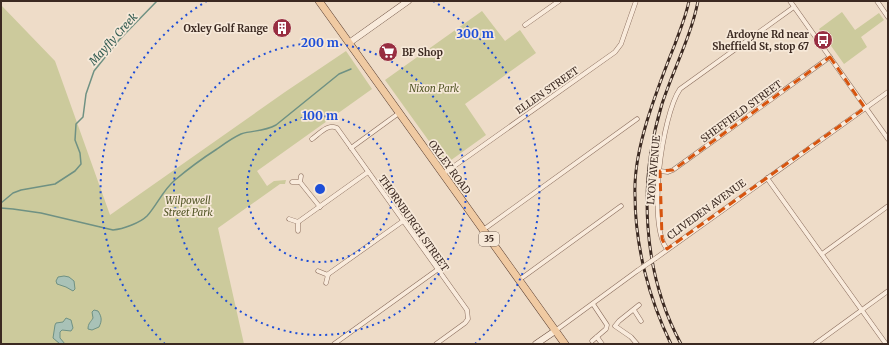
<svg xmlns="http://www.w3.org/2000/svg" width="889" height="345" viewBox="0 0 889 345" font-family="Merriweather,serif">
<rect width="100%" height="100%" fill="#eedcc8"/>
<!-- green -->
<g fill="#ccca9c">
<path d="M1,5L55,61L110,215L285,92L346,51L372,89L257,171L267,186L274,181L286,180L285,184H280L218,228L244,344H1V256L2,233L1,228Z"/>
<path d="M482,11L505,41L520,30L536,53L465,104L486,135L447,163L444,162L385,80Z"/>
<path d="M842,12L855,30L879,13L884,20L861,37L867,47L844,64L819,29Z"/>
</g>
<!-- water -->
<g fill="#a9c2b7" stroke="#6f9183">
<path d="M64,276L69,277L74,281L75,289L73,291L66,287L57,284L56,281L58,277Z"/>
<path d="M94,310L98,311C102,317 102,321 99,327L92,330L88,329C88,323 91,322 93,318L92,312Z"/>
<path d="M66,318L71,320L73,328L71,331L62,330L60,332V338L65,344H60L53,338L55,325L56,323L63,322Z"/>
</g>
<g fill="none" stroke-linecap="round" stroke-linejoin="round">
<!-- stream -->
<g stroke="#6f9183" stroke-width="1.5">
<path d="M1,203L13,193L21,190L55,184L75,171L81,164L80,153L75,140L76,124L83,117L86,94L94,71L119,40L157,1"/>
<path d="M1,208L13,209L41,213L113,230C123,229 140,223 147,216C157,205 163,190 175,180C188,169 203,158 217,149C224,144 232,138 241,134C253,130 263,132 276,125L339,74L351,69"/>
</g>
<!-- street casing -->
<g stroke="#8a6d5d" stroke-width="5">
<g id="street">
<path d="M790,1L888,139"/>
<path d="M877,1L888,17"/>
<path d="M525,25L559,1"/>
<path d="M312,139C319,134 328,123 337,128L467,310L468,319L465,323L436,344"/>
<path d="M351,148L399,113"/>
<path d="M660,171L668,172L673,170L830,57"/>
<path d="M443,174L615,52L621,44L636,1"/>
<path d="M767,178L886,344"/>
<path d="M292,182H300L301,176"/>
<path d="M300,182L320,207"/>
<path d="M289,219L298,222V231"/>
<path d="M298,222L368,172"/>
<path d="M483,230L637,119"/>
<path d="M667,249C647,224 662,115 680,89L794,7"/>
<path d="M822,254L888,206"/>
<path d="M656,258L888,92"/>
<path d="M318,271L328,275L326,283"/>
<path d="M327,275L403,221"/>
<path d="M519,280L621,206"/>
<path d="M634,310L641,321"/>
<path d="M555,331L637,271"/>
<path d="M597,337L602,344"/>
<path d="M592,341L606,329L607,325L593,304"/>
<path d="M334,344L437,270"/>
<path d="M637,344L631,337L615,326L619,321L639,305"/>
<path d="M815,344L888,291"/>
</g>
</g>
<!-- secondary casing -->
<g stroke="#6c4f40" stroke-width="7">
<g id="secondary">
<path d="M349,43L408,1"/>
<path d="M536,344L555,331"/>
</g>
</g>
<!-- primary casing -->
<g stroke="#583d31" stroke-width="8">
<path id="primary" d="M319,1L565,344"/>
</g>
<!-- street -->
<use href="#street" stroke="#f9ebdc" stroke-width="4"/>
<!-- secondary -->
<use href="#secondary" stroke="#f9ebdc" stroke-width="6"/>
<!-- primary -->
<use href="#primary" stroke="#f0caa2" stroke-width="7"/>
<!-- rail casing -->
<g stroke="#3b2921" stroke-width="3">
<g id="rail">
<path d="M671,344C649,299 635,246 635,195C634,171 640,144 647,121C655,95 665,69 675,44C680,30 686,16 689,1"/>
<path d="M681,344C642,272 638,182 662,104C673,70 691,37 698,1"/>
</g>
</g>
<!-- rail -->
<use href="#rail" stroke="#f6e8d8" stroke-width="1.5" stroke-dasharray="4.5" stroke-linecap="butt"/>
<!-- street-bridge casing -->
<g stroke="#8a6d5d" stroke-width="5" stroke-linecap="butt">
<path id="street-bridge" d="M637,271L656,258"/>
</g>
<!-- street-bridge -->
<use href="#street-bridge" stroke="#f9ebdc" stroke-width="4"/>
</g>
<!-- marked area -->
<path fill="none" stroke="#d7540e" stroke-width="3" stroke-dasharray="8 5" stroke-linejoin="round" d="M830,57L865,108L667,249L662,239L660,171L673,170Z"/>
<!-- distance rings -->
<g fill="none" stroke="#1d4ed8" stroke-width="2" stroke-dasharray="2 4">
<circle cx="320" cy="189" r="73"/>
<circle cx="320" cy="189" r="146"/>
<path d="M165 344A219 219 0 0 1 207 1M433 1A219 219 0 0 1 475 344"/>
</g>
<!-- icons -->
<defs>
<g id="building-disc" transform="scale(1)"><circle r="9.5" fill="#982e41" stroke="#f6e8d8"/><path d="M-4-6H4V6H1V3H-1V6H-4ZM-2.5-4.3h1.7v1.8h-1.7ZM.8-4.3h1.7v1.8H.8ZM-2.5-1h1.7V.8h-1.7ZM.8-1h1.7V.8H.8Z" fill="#fff"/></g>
<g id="bus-disc" transform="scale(1)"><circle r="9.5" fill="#982e41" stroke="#f6e8d8"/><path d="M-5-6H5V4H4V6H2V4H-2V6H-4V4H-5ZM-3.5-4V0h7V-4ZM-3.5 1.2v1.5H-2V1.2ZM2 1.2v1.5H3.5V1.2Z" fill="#fff"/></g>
<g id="supermarket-disc" transform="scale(1)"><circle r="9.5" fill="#982e41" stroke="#f6e8d8"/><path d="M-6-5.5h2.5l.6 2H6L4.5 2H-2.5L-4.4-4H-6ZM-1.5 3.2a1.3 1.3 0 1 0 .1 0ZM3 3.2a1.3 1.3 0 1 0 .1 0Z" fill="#fff"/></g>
</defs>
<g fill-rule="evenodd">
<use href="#building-disc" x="282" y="28"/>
<use href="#bus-disc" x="823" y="40"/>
<use href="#supermarket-disc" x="388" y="52"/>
</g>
<g text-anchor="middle" stroke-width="3.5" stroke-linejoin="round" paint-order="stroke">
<!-- shield labels -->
<rect fill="#f6e8d8" stroke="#736258" stroke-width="1" x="479" y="232" width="20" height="14" rx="3"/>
<g font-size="9" font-weight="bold" fill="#3b2921">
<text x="489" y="242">35</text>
</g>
<!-- poi labels -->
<g font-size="10" font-weight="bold" fill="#3b2921" stroke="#f6e8d8" text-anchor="end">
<text x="268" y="32">Oxley Golf Range</text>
<text x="809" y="38">Ardoyne Rd near<tspan x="809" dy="12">Sheffield St, stop 67</tspan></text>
<text x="402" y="56" text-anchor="start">BP Shop</text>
</g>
<!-- park labels -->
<g font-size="10" font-style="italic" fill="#535727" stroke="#f6e8d8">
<text x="434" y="92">Nixon Park</text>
<text x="188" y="204">Wilpowell<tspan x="188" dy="12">Street Park</tspan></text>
</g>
<!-- street labels -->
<g font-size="10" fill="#3b2921" stroke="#f6e8d8">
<text transform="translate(547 90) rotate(-35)" y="4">ELLEN STREET</text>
<text transform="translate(741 111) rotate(-36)" y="4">SHEFFIELD STREET</text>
<text transform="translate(450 167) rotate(54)" y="4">OXLEY ROAD</text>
<text transform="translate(653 170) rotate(-85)" y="4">LYON AVENUE</text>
<text transform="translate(706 209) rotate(-36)" y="4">CLIVEDEN AVENUE</text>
<text transform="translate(414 223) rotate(55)" y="4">THORNBURGH STREET</text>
</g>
<!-- water labels -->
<g font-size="11" font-style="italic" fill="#305a50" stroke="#f6e8d8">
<text transform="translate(113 39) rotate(-48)" y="4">Mayfly Creek</text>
</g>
</g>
<circle cx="320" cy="189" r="6" fill="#1d4ed8" stroke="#f6e8d8" stroke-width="2"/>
<g font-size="12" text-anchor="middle" font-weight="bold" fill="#1d4ed8" stroke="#f6e8d8" stroke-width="3.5" stroke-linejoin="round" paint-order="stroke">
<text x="475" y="38">300 m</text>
<text x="320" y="47">200 m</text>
<text x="320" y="120">100 m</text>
</g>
<!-- border -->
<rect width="889" height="345" fill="none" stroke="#3b2921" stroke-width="4"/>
</svg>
